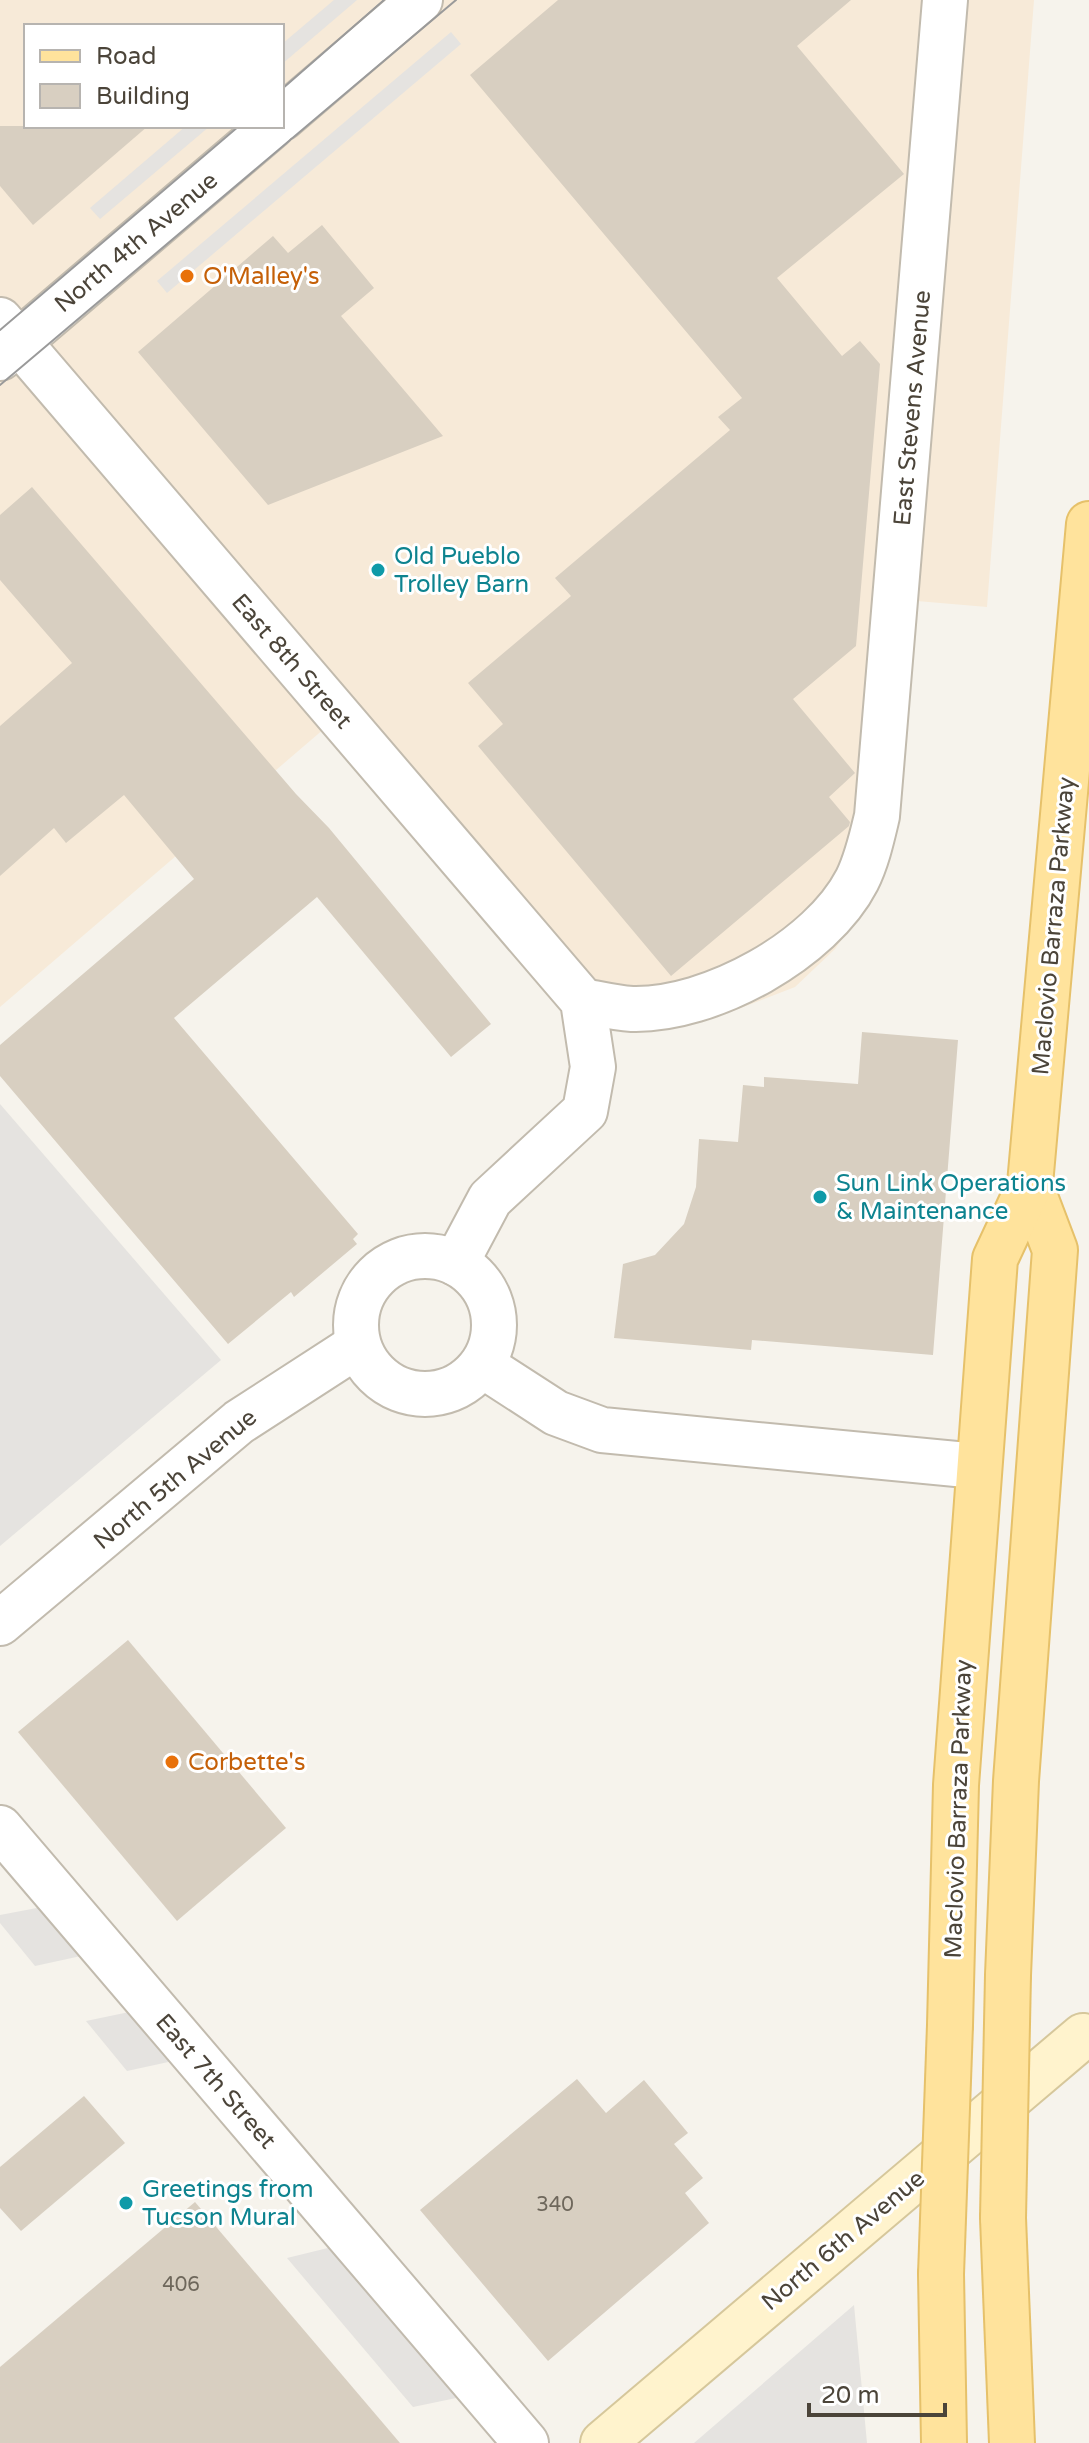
<svg xmlns="http://www.w3.org/2000/svg" width="1089" height="2443" viewBox="0 0 1089 2443" font-family="'Varela Round',sans-serif">
<rect width="100%" height="100%" fill="#f6f3ec"/>
<!-- commercial -->
<path fill="#f7ead8" fill-rule="evenodd" d="M0,0H1034L987,607L917,601L863,909L835,949L795,987L733,1011L692,1015L583,1001L339,716L0,1007ZM26,26H282V126H26Z"/>
<!-- parking -->
<g fill="#e5e3e0">
<path d="M334,0H357L282,64V44Z"/>
<path d="M451,32L461,44L167,293L157,281Z"/>
<path d="M186,126H210L100,219L90,208Z"/>
<path d="M0,1104L221,1360L0,1546Z"/>
<path d="M42,1907L81,1956L35,1966L0,1923V1915Z"/>
<path d="M134,2011L173,2061L127,2071L86,2021Z"/>
<path d="M336,2246L461,2397L413,2407L287,2258Z"/>
<path d="M854,2305L867,2443H694Z"/>
</g>
<!-- building -->
<g fill="#d8cfc1">
<path d="M558,0H851L797,46L904,174L777,278L842,356L860,341L880,364L856,646L793,699L855,773L829,797L850,822L849,826L671,976L478,746L503,724L468,683L571,596L555,578L730,430L718,417L742,398L470,75Z"/>
<path d="M0,126H148L33,225L0,186Z"/>
<path d="M322,225L374,288L341,316L443,436L268,505L138,352L273,236L288,253Z"/>
<path d="M32,487L296,794L329,828L491,1024L451,1057L317,897L174,1018L358,1234L353,1239L357,1244L294,1297L291,1292L228,1344L0,1076V1045L194,879L124,795L66,843L54,828L0,876V726L72,663L0,580V515Z"/>
<path d="M862,1032L958,1040L933,1355L752,1340L751,1350L614,1338L623,1264L655,1255L684,1224L696,1187L699,1139L738,1142L743,1085L764,1087V1077L858,1084Z"/>
<path d="M128,1640L286,1828L177,1921L18,1732Z"/>
<path d="M577,2079L606,2113L644,2080L688,2133L674,2144L703,2178L685,2193L709,2223L548,2361L420,2210Z"/>
<path d="M84,2096L125,2143L21,2231L0,2208V2167Z"/>
<path d="M195,2202L400,2443H0V2367Z"/>
</g>
<g fill="none" stroke-linecap="round" stroke-linejoin="round">
<!-- minor casing -->
<g stroke="#c2bbae" stroke-width="48">
<g id="minor">
<path d="M0,320L583,1001L593,1067L585,1111L490,1199L456,1263"/>
<path d="M583,1001C599,1004 616,1008 632,1009C710,1011 821,950 857,880C867,860 872,837 877,816L945,0"/>
<circle cx="425" cy="1325" r="69"/>
<path d="M482,1365L556,1413L602,1430L977,1466"/>
<path d="M0,1623L239,1422L358,1345"/>
<path d="M0,1828L526,2443"/>
</g>
</g>
<!-- tertiary casing -->
<g stroke="#c2bbae" stroke-width="48">
<g id="tertiary">
<path d="M282,118L420,0"/>
<path d="M0,358L272,126"/>
</g>
</g>
<!-- secondary casing -->
<g stroke="#d6c79b" stroke-width="48">
<path id="secondary" d="M603,2443L1083,2036"/>
</g>
<!-- primary casing -->
<g stroke="#e6c16a" stroke-width="48">
<g id="primary">
<path d="M1008,1975L1016,1781L1055,1250L1030,1184"/>
<path d="M950,2025L956,1785L995,1259L1030,1184L1089,524"/>
<path d="M1003,2218L1012,2443"/>
<path d="M941,2274L944,2443"/>
</g>
</g>
<!-- minor -->
<use href="#minor" stroke="#fff" stroke-width="44"/>
<!-- tertiary -->
<use href="#tertiary" stroke="#fff" stroke-width="44"/>
<!-- secondary -->
<use href="#secondary" stroke="#fff3cd" stroke-width="44"/>
<!-- primary -->
<use href="#primary" stroke="#ffe39c" stroke-width="44"/>
<!-- tram -->
<g stroke="#9a9a9a" stroke-width="2">
<path d="M282,89L384,0"/>
<path d="M0,330L239,126"/>
<path d="M0,385L456,0"/>
</g>
<!-- primary-bridge casing -->
<g stroke="#e6c16a" stroke-width="48" stroke-linecap="butt">
<g id="primary-bridge">
<path d="M1003,2218L1008,1975"/>
<path d="M941,2274L950,2025"/>
</g>
</g>
<!-- primary-bridge -->
<use href="#primary-bridge" stroke="#ffe39c" stroke-width="44"/>
</g>
<!-- markers -->
<g fill="#e8710a" stroke="#fff" stroke-width="3">
<circle cx="187" cy="276" r="8"/>
<circle cx="172" cy="1762" r="8"/>
</g>
<g fill="#0f9aa8" stroke="#fff" stroke-width="3">
<circle cx="378" cy="570" r="8"/>
<circle cx="820" cy="1197" r="8"/>
<circle cx="126" cy="2203" r="8"/>
</g>
<g text-anchor="middle" stroke-width="6" stroke-linejoin="round" paint-order="stroke">
<!-- number labels -->
<g font-size="20" fill="#6e675b">
<text x="555" y="2211">340</text>
<text x="181" y="2291">406</text>
</g>
<!-- street labels -->
<g font-size="24" fill="#4b4439" stroke="#fff">
<text transform="translate(136 242) rotate(-40)" y="8">North 4th Avenue</text>
<text transform="translate(912 408) rotate(-85)" y="8">East Stevens Avenue</text>
<text transform="translate(292 661) rotate(49)" y="8">East 8th Street</text>
<text transform="translate(1053 926) rotate(-85)" y="8">Maclovio Barraza Parkway</text>
<text transform="translate(175 1479) rotate(-40)" y="8">North 5th Avenue</text>
<text transform="translate(958 1809) rotate(-88)" y="8">Maclovio Barraza Parkway</text>
<text transform="translate(216 2081) rotate(49)" y="8">East 7th Street</text>
<text transform="translate(843 2240) rotate(-40)" y="8">North 6th Avenue</text>
</g>
<!-- food labels -->
<g font-size="24" fill="#c56008" stroke="#fff" text-anchor="start">
<text x="203" y="284">O'Malley's</text>
<text x="188" y="1770">Corbette's</text>
</g>
<!-- culture labels -->
<g font-size="24" fill="#0d838f" stroke="#fff" text-anchor="start">
<text x="394" y="564">Old Pueblo<tspan x="394" dy="28">Trolley Barn</tspan></text>
<text x="836" y="1191">Sun Link Operations<tspan x="836" dy="28">&amp; Maintenance</tspan></text>
<text x="142" y="2197">Greetings from<tspan x="142" dy="28">Tucson Mural</tspan></text>
</g>
</g>
<!-- legend -->
<rect x="24" y="24" width="260" height="104" fill="#ffffff" stroke="#b7b4b0" stroke-width="2"/>
<rect x="40" y="50" width="40" height="12" fill="#ffe39c" stroke="#b7b4b0" stroke-width="2"/>
<text x="96" y="64" font-size="24" fill="#4b4439">Road</text>
<rect x="40" y="84" width="40" height="24" fill="#d8cfc1" stroke="#b7b4b0" stroke-width="2"/>
<text x="96" y="104" font-size="24" fill="#4b4439">Building</text>
<!-- scale -->
<path d="M809 2403v12h136v-12" fill="none" stroke="#4b4439" stroke-width="4"/>
<text x="821" y="2403" font-size="24" fill="#4b4439" stroke="#ffffff" stroke-width="6" paint-order="stroke">20 m</text>
</svg>
